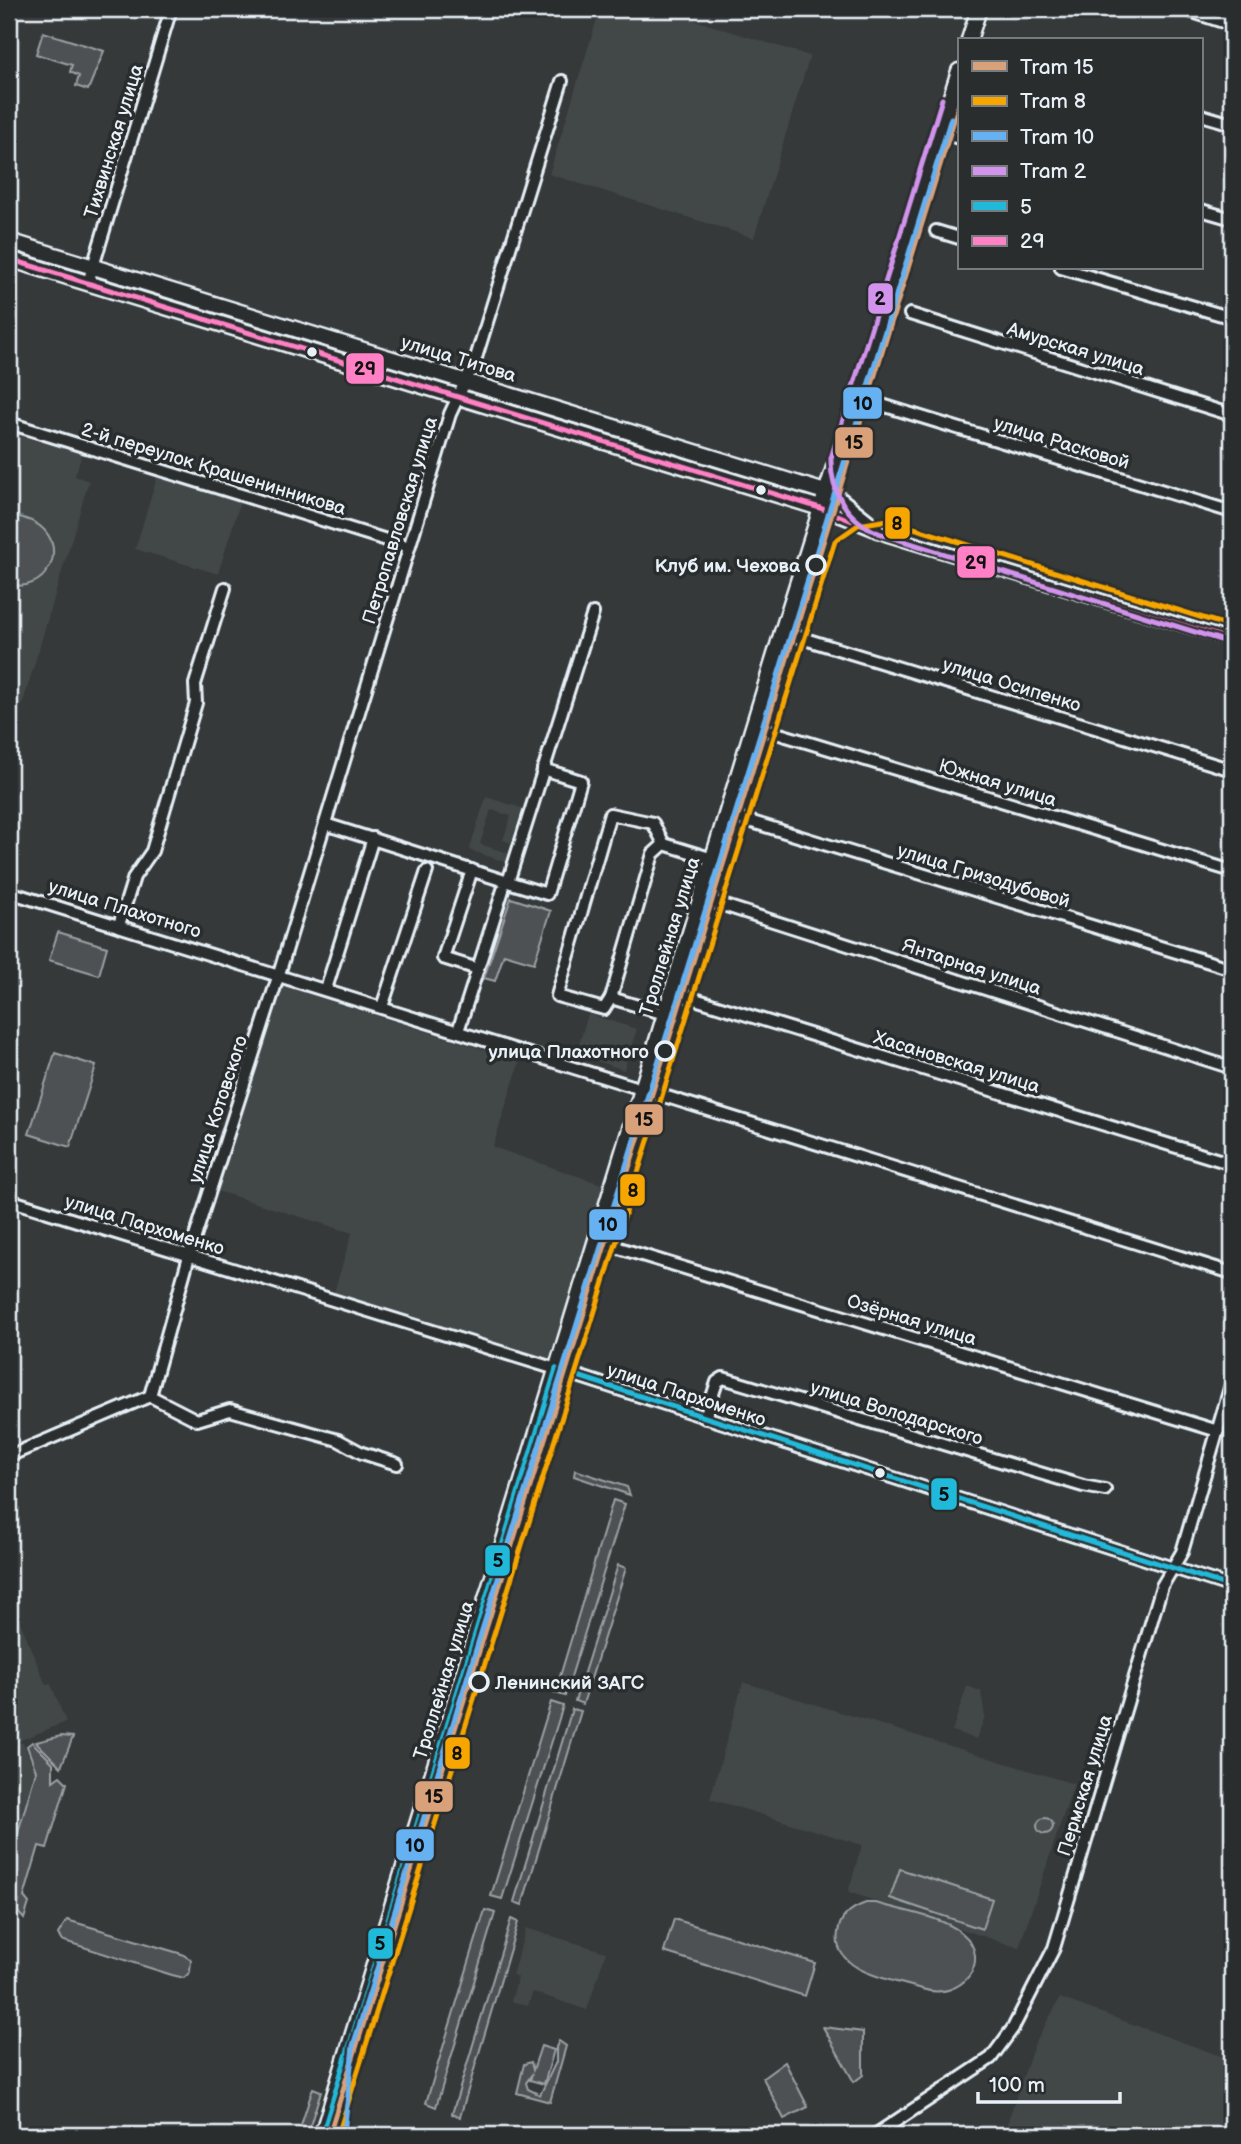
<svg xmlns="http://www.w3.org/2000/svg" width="1241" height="2144" viewBox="0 0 1241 2144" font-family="'Balsamiq Sans',sans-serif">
<rect width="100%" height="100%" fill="#35393a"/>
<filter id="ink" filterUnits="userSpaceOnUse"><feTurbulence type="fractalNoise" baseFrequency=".0143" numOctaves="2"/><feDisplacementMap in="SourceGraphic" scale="14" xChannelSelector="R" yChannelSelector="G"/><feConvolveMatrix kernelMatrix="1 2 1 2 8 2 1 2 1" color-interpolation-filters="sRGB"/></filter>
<g filter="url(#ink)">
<!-- built -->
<g fill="#424647">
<path d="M600,9H659L810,56L754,238L549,174Z"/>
<path d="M9,433L82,454L75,476L89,481L22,706L9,702Z"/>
<path d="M158,474L241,500L218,574L135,549Z"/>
<path d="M486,797L522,808L511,843L503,840L511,816L491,810L480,844L508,853L506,862L469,850Z"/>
<path d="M282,986L520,1061L493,1147L604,1185L549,1360L334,1292L352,1233L217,1191Z"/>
<path d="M588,1014L637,1029L624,1070L576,1054Z"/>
<path d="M17,1614L46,1685L51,1684L66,1722L9,1745V1617Z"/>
<path d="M743,1682L1074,1784L1019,1948L848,1892L862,1845L710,1799Z"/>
<path d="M967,1686L981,1691L985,1717L976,1739L952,1731Z"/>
<path d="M23,1742L35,1771L9,1856V1748Z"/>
<path d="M526,1928L606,1952L587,2010L533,1992L528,2006L511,2001L518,1977L512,1975Z"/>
<path d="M1060,1998L1232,2060V2135H1003L1034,2045Z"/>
</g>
<!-- green -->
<g fill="#4d5152" stroke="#9aa1a5" stroke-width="2">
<path d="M43,32L104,51L88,90L76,86L79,76L70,72L72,65L36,54Z"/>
<path d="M9,514C19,517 31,519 40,526C70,550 44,595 9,584Z"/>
<path d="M511,898L551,911L534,963L504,954L495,981L484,978Z"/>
<path d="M58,932L107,947L99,975L49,960Z"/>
<path d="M55,1053L96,1066L70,1147L29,1134Z"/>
<path d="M575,1470L627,1487L630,1495L574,1476Z"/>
<path d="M613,1500L625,1504L565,1696L555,1693Z"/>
<path d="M618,1565L626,1568L583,1704L575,1701Z"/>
<path d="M551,1702L563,1706L502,1899L491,1896Z"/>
<path d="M572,1709L581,1711L522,1905L514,1902Z"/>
<path d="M61,1736L73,1737L61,1767L36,1742Z"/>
<path d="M32,1742L53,1763V1781L60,1776L67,1783L47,1848L39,1846L24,1897L29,1903L24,1919L17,1911L19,1901L9,1898V1863L36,1771L27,1746Z"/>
<circle cx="1045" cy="1826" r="8"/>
<path d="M900,1869L992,1899L982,1929L890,1898Z"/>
<path d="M866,1903H876C902,1911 941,1916 962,1933C995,1961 960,2002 922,1989C894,1980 831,1973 838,1932C840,1916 851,1908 866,1903Z"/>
<path d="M485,1910L495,1913L436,2107L426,2103Z"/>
<path d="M511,1919L518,1922L460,2117L452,2114Z"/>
<path d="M674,1919L815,1963L805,1996L664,1952Z"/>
<path d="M67,1920L182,1954L191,1960L190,1972L184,1978L172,1975L61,1940L58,1934Z"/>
<path d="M823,2027L863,2032V2075L854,2082Z"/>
<path d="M559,2041L566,2046L550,2102L517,2093L524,2064L531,2062L533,2070L541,2046L554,2050L544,2084L530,2080L532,2074L526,2083L528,2089L540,2095L556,2062V2047Z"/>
<path d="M785,2062L808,2107L784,2119L763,2078Z"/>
<path d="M313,2088L321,2091L307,2135H298Z"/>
</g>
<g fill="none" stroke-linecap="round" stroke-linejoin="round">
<!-- minor casing -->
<g stroke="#e8f1f8" stroke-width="16">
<g id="minor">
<path d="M1183,9L1232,25"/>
<path d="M1201,115L1232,124"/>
<path d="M940,132L959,138"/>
<path d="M1201,210L1232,219"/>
<path d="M936,231L959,238"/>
<path d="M1061,268L1232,318"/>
<path d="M88,283L171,9"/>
<path d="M910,314L1232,415"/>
<path d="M882,405L1232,512"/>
<path d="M9,423L409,547"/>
<path d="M825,492L842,499L877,527"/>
<path d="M820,508L887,535L1232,640"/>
<path d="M782,632L1232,770"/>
<path d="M754,723L770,731L1232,871"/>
<path d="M726,814L1232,969"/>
<path d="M325,824L508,882L593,613"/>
<path d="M472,870L443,958L478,969"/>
<path d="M508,882L547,894L581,781L543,769"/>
<path d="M9,892L1232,1273"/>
<path d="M701,898L1232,1068"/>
<path d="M119,925L134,877L152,851L196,703L195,684L225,588"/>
<path d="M326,989L373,838"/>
<path d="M672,992L1232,1164"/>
<path d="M611,998L604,1009L557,996L610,814L653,823L664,844"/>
<path d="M382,1007L427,871"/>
<path d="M665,1014L611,998L653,854L664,844L713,859"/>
<path d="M458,1031L503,890"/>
<path d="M9,1200L556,1369L1232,1587"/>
<path d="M596,1241L1218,1431"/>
<path d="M150,1396L189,1256L279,974L450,414L475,361L562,81"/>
<path d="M150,1396L197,1420L230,1410L338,1440L362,1453L397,1464"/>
<path d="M705,1418L717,1382L723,1378L1083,1486L1105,1490"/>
<path d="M9,1456L150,1396"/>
<path d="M875,2135L991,2058L1013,2028L1054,1948L1162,1586L1182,1552L1232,1381"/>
</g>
</g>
<!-- major casing -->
<g stroke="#e8f1f8" stroke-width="19">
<g id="major">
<path d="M969,40L979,9"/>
<path d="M9,241L825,492"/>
<path d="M9,259L820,508"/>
<path d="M322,2135L782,632L959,71"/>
</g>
</g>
<!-- minor -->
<use href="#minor" stroke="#2a2d2e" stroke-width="10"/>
<!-- major -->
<use href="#major" stroke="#2a2d2e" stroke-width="14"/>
<!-- bus-1 casing -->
<g stroke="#2a2d2e" stroke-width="10">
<g id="bus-1">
<path d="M556,1369L1232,1587"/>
<path d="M322,2135L556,1369"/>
</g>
</g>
<!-- bus-2 casing -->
<g stroke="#2a2d2e" stroke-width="10">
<path id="bus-2" d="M9,259L820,508L887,535L1232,640"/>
</g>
<!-- bus-1 -->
<use href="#bus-1" stroke="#20b9da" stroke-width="5"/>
<!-- bus-2 -->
<use href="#bus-2" stroke="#ff80c5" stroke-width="5"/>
<!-- tram-1 casing -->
<g stroke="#2a2d2e" stroke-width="10">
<path id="tram-1" d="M329,2135L959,104"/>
</g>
<!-- tram-2 casing -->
<g stroke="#2a2d2e" stroke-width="10">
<path id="tram-2" d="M338,2135L835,541L858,525L888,520L1229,626"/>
</g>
<!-- tram-3 casing -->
<g stroke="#2a2d2e" stroke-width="10">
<path id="tram-3" d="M344,2134L353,2046L951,118"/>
</g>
<!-- tram-4 casing -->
<g stroke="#2a2d2e" stroke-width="10">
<path id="tram-4" d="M942,99L831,458C830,493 848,521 881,534L1227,642"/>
</g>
<!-- tram-1 -->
<use href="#tram-1" stroke="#d9a179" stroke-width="5"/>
<!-- tram-2 -->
<use href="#tram-2" stroke="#f7a600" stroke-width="5"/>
<!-- tram-3 -->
<use href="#tram-3" stroke="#66b1f2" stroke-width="5"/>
<!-- tram-4 -->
<use href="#tram-4" stroke="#d193ec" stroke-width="5"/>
</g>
</g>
<!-- markers -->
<g fill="#e8f1f8" stroke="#2a2d2e" stroke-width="2.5">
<circle cx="312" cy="352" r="6"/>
<circle cx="761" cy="490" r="6"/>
<circle cx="880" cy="1473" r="6"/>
</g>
<g fill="#2a2d2e" stroke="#e8f1f8" stroke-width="3.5">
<circle cx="816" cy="565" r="9"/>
<circle cx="665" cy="1051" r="9"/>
<circle cx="479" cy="1682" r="9"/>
</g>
<g text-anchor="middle" stroke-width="7" stroke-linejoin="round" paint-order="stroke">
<!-- street labels -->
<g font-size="19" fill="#e8f1f8" stroke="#2a2d2e">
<text transform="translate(113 141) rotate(-73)" y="7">Тихвинская улица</text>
<text transform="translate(1076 348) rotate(17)" y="7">Амурская улица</text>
<text transform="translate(459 358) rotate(17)" y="7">улица Титова</text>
<text transform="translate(1062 442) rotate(17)" y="7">улица Расковой</text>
<text transform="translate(214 468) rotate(17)" y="7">2-й переулок Крашенинникова</text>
<text transform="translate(399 520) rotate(-73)" y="7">Петропавловская улица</text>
<text transform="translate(1012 684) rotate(17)" y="7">улица Осипенко</text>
<text transform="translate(998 782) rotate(17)" y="7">Южная улица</text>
<text transform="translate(984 875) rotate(17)" y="7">улица Гризодубовой</text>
<text transform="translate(125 908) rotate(17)" y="7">улица Плахотного</text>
<text transform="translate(669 936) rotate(-73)" y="7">Троллейная улица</text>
<text transform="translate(972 966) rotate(18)" y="7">Янтарная улица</text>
<text transform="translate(957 1061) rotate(17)" y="7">Хасановская улица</text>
<text transform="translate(217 1109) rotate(-72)" y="7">улица Котовского</text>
<text transform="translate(145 1224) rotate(17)" y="7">улица Пархоменко</text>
<text transform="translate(912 1319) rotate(17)" y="7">Озёрная улица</text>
<text transform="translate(687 1394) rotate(18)" y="7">улица Пархоменко</text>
<text transform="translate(897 1412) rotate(17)" y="7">улица Володарского</text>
<text transform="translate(443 1680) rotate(-73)" y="7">Троллейная улица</text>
<text transform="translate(1084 1785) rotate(-73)" y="7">Пермская улица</text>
</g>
<!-- stop labels -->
<g font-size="19" font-weight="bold" fill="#e8f1f8" stroke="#2a2d2e" text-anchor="end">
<text x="800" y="572">Клуб им. Чехова</text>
<text x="649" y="1058">улица Плахотного</text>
<text x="495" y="1689" text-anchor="start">Ленинский ЗАГС</text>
</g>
</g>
<g stroke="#2a2d2e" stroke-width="2.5">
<rect x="867" y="282" width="27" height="33" rx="7" fill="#d193ec"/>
<rect x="345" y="352" width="40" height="33" rx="7" fill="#ff80c5"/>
<rect x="842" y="386" width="41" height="34" rx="7" fill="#66b1f2"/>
<rect x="834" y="426" width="40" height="33" rx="7" fill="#d9a179"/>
<rect x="884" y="506" width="27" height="34" rx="7" fill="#f7a600"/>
<rect x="956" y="545" width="40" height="34" rx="7" fill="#ff80c5"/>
<rect x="624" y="1103" width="40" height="33" rx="7" fill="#d9a179"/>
<rect x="619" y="1173" width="27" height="34" rx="7" fill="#f7a600"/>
<rect x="588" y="1208" width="40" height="33" rx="7" fill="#66b1f2"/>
<rect x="930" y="1477" width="28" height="34" rx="7" fill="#20b9da"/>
<rect x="484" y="1544" width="27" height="33" rx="7" fill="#20b9da"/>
<rect x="444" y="1736" width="27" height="34" rx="7" fill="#f7a600"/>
<rect x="414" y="1780" width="40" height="33" rx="7" fill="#d9a179"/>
<rect x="395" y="1828" width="40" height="34" rx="7" fill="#66b1f2"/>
<rect x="367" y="1927" width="27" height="33" rx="7" fill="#20b9da"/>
</g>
<g font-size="19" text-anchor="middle" font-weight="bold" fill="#111">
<text x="880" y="305">2</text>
<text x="365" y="375">29</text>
<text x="863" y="410">10</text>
<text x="854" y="449">15</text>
<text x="897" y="530">8</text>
<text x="976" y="569">29</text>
<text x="644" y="1126">15</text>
<text x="633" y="1197">8</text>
<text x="608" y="1231">10</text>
<text x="944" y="1501">5</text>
<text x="498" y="1567">5</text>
<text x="457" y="1760">8</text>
<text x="434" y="1803">15</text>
<text x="415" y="1852">10</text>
<text x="380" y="1950">5</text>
</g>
<!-- margin -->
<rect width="1241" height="2144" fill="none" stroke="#2a2d2e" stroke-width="35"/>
<rect x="18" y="18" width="1206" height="2109" fill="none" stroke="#e8f1f8" stroke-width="2.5" filter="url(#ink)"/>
<!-- legend -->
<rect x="958" y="38" width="245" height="231" fill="#2a2d2e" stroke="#767b7f" stroke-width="2"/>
<rect x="972" y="61" width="35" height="10" fill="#d9a179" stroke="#767b7f" stroke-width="2"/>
<text x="1020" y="74" font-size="21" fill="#e8f1f8">Tram 15</text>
<rect x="972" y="96" width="35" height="10" fill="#f7a600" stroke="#767b7f" stroke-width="2"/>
<text x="1020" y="108" font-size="21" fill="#e8f1f8">Tram 8</text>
<rect x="972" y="131" width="35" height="10" fill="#66b1f2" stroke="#767b7f" stroke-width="2"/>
<text x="1020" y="144" font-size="21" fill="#e8f1f8">Tram 10</text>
<rect x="972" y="166" width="35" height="10" fill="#d193ec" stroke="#767b7f" stroke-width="2"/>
<text x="1020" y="178" font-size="21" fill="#e8f1f8">Tram 2</text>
<rect x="972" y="201" width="35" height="10" fill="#20b9da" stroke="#767b7f" stroke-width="2"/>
<text x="1020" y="214" font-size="21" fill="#e8f1f8">5</text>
<rect x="972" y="236" width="35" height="10" fill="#ff80c5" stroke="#767b7f" stroke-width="2"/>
<text x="1020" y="248" font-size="21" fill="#e8f1f8">29</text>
<!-- scale -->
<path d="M978 2092v10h142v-10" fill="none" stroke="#e8f1f8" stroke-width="3.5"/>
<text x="989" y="2092" font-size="21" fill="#e8f1f8" stroke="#2a2d2e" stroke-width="5" paint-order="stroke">100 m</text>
</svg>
